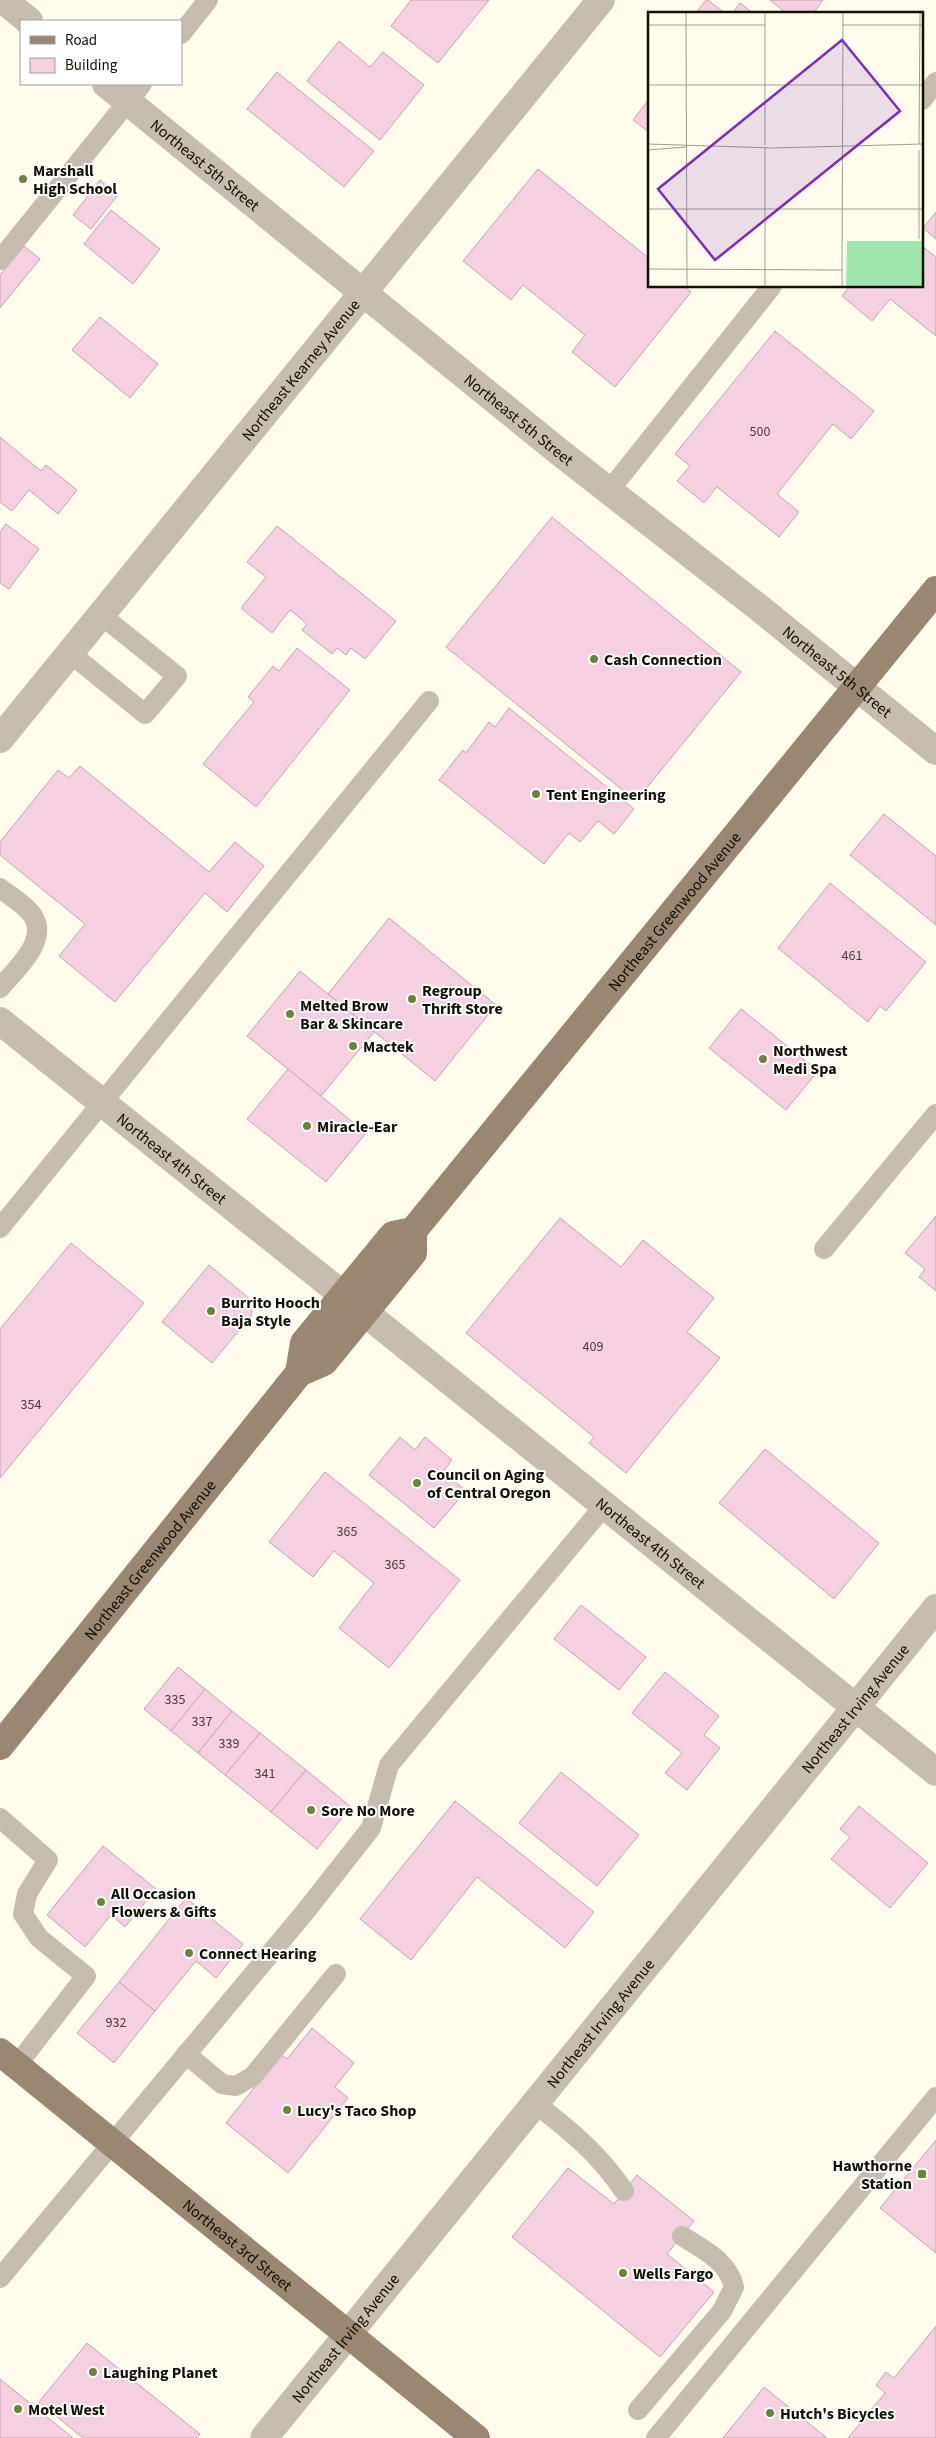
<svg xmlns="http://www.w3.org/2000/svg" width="936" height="2438" viewBox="0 0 936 2438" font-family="'Source Sans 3',sans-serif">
<rect width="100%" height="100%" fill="#fffcee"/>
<!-- building -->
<g fill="#f4d0e0" stroke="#c6a4b3">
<path d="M411,0H489L438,63L391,26Z"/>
<path d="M706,0H708L726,14H695Z"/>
<path d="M770,0H823L813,14H787Z"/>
<path d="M740,3L754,14H732Z"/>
<path d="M339,41L370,67L383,52L424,85L380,140L307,81Z"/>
<path d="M277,72L374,151L344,187L247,109Z"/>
<path d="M650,98V133L633,120Z"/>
<path d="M538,169L650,259V286H683L691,292L615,387L572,352L585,335L523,285L511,300L463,261Z"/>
<path d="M100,180L118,195L91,229L73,215Z"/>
<path d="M111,210L160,249L133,284L84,244Z"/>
<path d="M936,212V239L923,228Z"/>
<path d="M24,246L40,259L0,308V275Z"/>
<path d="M922,246L936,257V336L890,299L872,321L842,296L850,286H922Z"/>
<path d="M100,317L158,364L130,398L72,350Z"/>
<path d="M775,331L874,411L851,439L833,424L777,494L799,512L779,537L717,487L704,503L677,481L690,466L675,454Z"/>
<path d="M0,437L41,471L46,465L77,490L58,514L29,490L12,511L0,502Z"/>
<path d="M552,517L741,672L636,801L446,647Z"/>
<path d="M6,524L39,549L9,589L0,583V532Z"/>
<path d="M277,526L396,621L365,659L351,648L346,655L337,648L332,654L302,630L307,624L290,610L272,633L241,608L266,577L247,562Z"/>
<path d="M297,648L350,690L256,807L203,764L254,702L248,697L273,666L279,671Z"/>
<path d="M509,708L634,809L614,834L598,821L580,842L569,833L544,864L439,780L463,750L466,753L489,722L495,727Z"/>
<path d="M80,766L209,872L235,842L264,866L227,912L205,893L115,1002L59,956L85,924L0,855V842L58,770L69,778Z"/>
<path d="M884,814L936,856V925L850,855Z"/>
<path d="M830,883L926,962L886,1011L880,1006L868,1022L778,948Z"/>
<path d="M389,918L496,1005L435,1081L328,994Z"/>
<path d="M300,971L374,1032L321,1096L247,1036Z"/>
<path d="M741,1009L818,1071L786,1110L709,1048Z"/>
<path d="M288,1069L366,1133L326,1182L247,1119Z"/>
<path d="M936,1216V1291L919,1277L925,1269L905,1253Z"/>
<path d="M560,1218L621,1267L643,1240L714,1298L687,1332L720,1358L626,1473L589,1443L594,1437L466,1333Z"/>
<path d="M71,1243L144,1303L0,1478V1329Z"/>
<path d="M209,1265L250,1299L253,1307L251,1316L212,1363L162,1322Z"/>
<path d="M400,1437L415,1450L425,1437L452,1460L443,1472L466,1491L434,1528L369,1475Z"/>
<path d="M765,1449L879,1543L834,1599L719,1503Z"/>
<path d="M325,1472L460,1580L389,1668L339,1628L374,1583L334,1551L313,1577L269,1542Z"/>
<path d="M581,1605L646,1657L619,1690L554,1639Z"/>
<path d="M178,1667L205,1689L171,1731L144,1709Z"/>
<path d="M665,1672L719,1716L704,1735L720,1748L687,1790L665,1773L682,1753L632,1713Z"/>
<path d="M205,1689L232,1711L198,1753L171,1731Z"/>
<path d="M232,1711L260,1733L225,1775L198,1753Z"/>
<path d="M260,1733L306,1770L271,1812L225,1775Z"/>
<path d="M306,1770L351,1807L317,1849L271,1812Z"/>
<path d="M561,1772L639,1835L597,1886L519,1823Z"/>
<path d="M455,1801L594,1912L565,1948L477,1877L411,1960L360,1919Z"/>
<path d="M859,1806L928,1863L890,1908L831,1859L850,1837L840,1829Z"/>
<path d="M103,1846L156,1889L125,1927L111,1915L85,1947L47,1915Z"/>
<path d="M186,1898L243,1944L216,1978L196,1961L155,2011L119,1982Z"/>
<path d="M119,1982L155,2011L114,2063L77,2033Z"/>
<path d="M312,2028L354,2063L335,2087L348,2098L288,2173L226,2123L281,2054L287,2059Z"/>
<path d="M936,2140V2253L880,2208Z"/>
<path d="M568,2168L614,2204L637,2175L694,2221L667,2254L714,2292L660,2357L512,2237Z"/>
<path d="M936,2326V2438H848L885,2393L876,2385L886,2372L894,2378Z"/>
<path d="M87,2343L200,2434L196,2438H83L39,2402Z"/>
<path d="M0,2379L73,2438H0Z"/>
<path d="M764,2387L827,2438H723Z"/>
</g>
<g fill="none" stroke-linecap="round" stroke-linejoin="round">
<!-- lane -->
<g stroke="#c7bcb0" stroke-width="20">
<path d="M181,34L208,0"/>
<path d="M922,100L936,82"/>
<path d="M0,260L142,84"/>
<path d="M609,491L772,286"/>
<path d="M70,653L145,714L177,676L101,615"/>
<path d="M0,888C10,896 26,905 33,916C49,941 15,970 0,988"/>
<path d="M0,1228L429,701"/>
<path d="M824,1249L936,1114"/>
<path d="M0,1818L48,1860L27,1894L23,1914L39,1938L86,1976L17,2065"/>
<path d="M186,2054L222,2084L236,2086L253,2076L336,1974"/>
<path d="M536,2104C572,2132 598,2153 624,2191"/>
<path d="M0,2278L305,1912L371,1828L389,1765L604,1506"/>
<path d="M638,2410L722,2311L734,2287C728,2261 704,2250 682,2236"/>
<path d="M656,2438L936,2097"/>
</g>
<!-- street -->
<g stroke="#c7bcb0" stroke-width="28">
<path d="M3,0L29,21"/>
<path id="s1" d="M106,84L558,451L758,607L936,751"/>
<path id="s2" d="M0,739L601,0"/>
<path id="s3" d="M0,1021L343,1295"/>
<path id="s4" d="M364,1312L936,1772"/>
<path id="s5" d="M264,2438L936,1608"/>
</g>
<!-- primary -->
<g stroke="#998771" stroke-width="28">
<path d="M299,1373L304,1343L393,1235L413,1231"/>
<path id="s6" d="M0,1746L299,1373L324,1362L413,1253V1231L936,590"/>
<path id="s7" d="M0,2052L476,2438"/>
</g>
</g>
<!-- markers -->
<g fill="#6d8436" stroke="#fff" stroke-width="2">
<circle cx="23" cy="179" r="5"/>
<circle cx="594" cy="659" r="5"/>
<circle cx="536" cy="794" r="5"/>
<circle cx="412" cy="999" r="5"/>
<circle cx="290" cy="1014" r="5"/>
<circle cx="353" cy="1046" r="5"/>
<circle cx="763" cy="1059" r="5"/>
<circle cx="307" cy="1126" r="5"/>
<circle cx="211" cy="1311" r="5"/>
<circle cx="417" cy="1483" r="5"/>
<circle cx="311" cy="1810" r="5"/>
<circle cx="101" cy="1902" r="5"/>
<circle cx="189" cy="1953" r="5"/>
<circle cx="287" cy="2110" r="5"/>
<rect x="917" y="2169" width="10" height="10" rx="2.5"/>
<circle cx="623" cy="2273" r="5"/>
<circle cx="93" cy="2372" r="5"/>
<circle cx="18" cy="2409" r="5"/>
<circle cx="770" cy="2413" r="5"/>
</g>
<g text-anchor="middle" stroke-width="4" stroke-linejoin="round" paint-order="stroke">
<!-- number labels -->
<g font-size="14" fill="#4a403c">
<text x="760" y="436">500</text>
<text x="852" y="960">461</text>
<text x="593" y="1351">409</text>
<text x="31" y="1409">354</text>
<text x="347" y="1536">365</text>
<text x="395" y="1569">365</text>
<text x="175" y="1704">335</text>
<text x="202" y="1726">337</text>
<text x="229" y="1748">339</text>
<text x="265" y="1778">341</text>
<text x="116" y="2027">932</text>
</g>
<!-- street labels -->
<g font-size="16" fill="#121005" stroke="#fff">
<text dy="6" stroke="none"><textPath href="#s1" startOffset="128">Northeast 5th Street</textPath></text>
<text dy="6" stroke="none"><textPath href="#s2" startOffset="476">Northeast Kearney Avenue</textPath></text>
<text dy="6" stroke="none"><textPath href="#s1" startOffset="532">Northeast 5th Street</textPath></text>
<text dy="6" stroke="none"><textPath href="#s1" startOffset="938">Northeast 5th Street</textPath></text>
<text dy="6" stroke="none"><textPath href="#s6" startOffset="1081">Northeast Greenwood Avenue</textPath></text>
<text dy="6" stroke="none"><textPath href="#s3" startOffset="220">Northeast 4th Street</textPath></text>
<text dy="6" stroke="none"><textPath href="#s4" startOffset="368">Northeast 4th Street</textPath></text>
<text dy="6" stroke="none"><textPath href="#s6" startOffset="239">Northeast Greenwood Avenue</textPath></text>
<text dy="6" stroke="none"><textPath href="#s5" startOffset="939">Northeast Irving Avenue</textPath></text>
<text dy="6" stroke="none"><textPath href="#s5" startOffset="534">Northeast Irving Avenue</textPath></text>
<text dy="6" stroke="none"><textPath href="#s7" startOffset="306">Northeast 3rd Street</textPath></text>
<text dy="6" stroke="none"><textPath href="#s5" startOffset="129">Northeast Irving Avenue</textPath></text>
</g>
<!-- poi labels -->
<g font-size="16" font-weight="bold" fill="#121005" stroke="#fff" text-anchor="start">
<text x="33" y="176">Marshall<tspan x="33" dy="18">High School</tspan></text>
<text x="604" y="665">Cash Connection</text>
<text x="546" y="800">Tent Engineering</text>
<text x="422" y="996">Regroup<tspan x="422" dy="18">Thrift Store</tspan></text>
<text x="300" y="1011">Melted Brow<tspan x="300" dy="18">Bar &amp; Skincare</tspan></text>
<text x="363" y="1052">Mactek</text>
<text x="773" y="1056">Northwest<tspan x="773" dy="18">Medi Spa</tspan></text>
<text x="317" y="1132">Miracle-Ear</text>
<text x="221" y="1308">Burrito Hooch<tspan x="221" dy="18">Baja Style</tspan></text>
<text x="427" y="1480">Council on Aging<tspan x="427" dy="18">of Central Oregon</tspan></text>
<text x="321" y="1816">Sore No More</text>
<text x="111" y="1899">All Occasion<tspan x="111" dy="18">Flowers &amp; Gifts</tspan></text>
<text x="199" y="1959">Connect Hearing</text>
<text x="297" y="2116">Lucy's Taco Shop</text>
<text x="912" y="2171" text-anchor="end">Hawthorne<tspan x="912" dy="18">Station</tspan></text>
<text x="633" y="2279">Wells Fargo</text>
<text x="103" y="2378">Laughing Planet</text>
<text x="28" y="2415">Motel West</text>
<text x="780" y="2419">Hutch's Bicycles</text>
</g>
</g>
<!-- overview -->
<g transform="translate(648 12)">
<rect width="275" height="275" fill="#fffcee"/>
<path d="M199,229H275V275H198Z" fill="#a0e6af"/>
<path fill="none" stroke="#a09e91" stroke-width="1" d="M38,0L39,275M0,13H117M194,13H274M0,73H275M0,132L125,136L275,132M271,132L272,0M117,133V0M0,138L38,135M0,197H275M271,227V138M0,257L194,258M117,275V136M194,275L195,0"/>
<path fill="#7b2cbf" fill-opacity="0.15" stroke="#7b2cbf" stroke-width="2.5" d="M194,28L252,99L67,248L10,177Z"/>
<rect width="275" height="275" fill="none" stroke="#121005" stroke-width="2.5"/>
</g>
<!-- legend -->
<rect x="20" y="20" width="162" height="65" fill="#ffffff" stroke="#a09f9b"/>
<rect x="30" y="36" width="25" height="8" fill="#998771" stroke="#a09f9b"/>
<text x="65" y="45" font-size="15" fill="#121005">Road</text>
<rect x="30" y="58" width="25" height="15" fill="#f4d0e0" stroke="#a09f9b"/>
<text x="65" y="70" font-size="15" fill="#121005">Building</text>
</svg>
